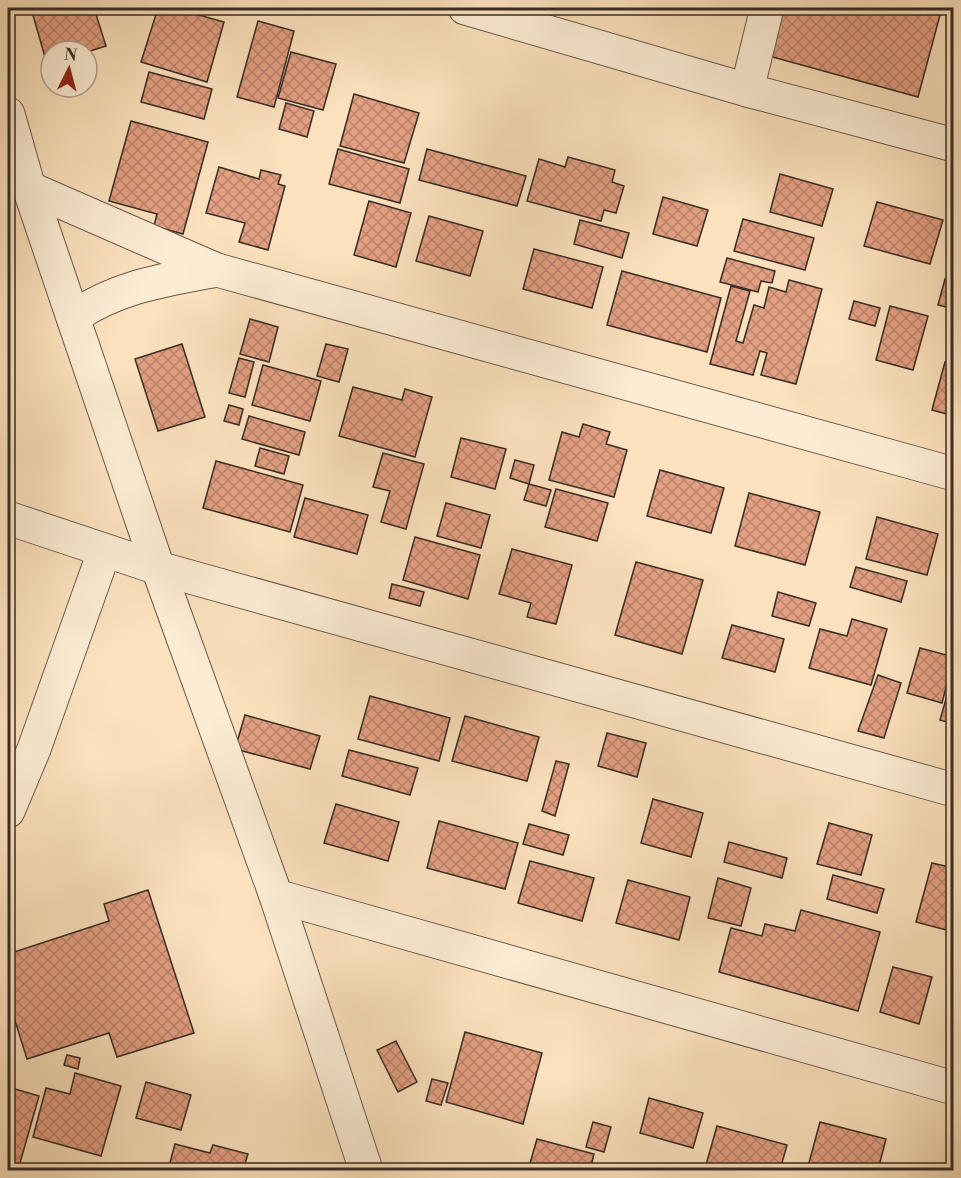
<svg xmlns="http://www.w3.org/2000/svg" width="961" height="1178" viewBox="0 0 961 1178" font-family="'Libre Bodoni',serif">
<defs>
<pattern id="building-cross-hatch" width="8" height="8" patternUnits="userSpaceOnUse" patternTransform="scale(1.5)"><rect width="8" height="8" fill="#e39f82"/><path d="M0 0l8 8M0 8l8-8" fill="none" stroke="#b9826a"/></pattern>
</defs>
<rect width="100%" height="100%" fill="#fbe1bd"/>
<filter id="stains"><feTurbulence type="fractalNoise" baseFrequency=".00333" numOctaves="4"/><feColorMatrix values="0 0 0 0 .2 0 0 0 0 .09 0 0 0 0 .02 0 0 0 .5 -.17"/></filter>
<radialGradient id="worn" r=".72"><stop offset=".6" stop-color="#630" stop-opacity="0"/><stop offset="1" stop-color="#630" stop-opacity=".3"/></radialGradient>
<!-- building -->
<g fill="url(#building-cross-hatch)" stroke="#372c25" stroke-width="1.5">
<path d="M31,8H94L106,46L87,52L51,51V63L47,64Z"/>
<path d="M158,8H174L224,22L207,82L141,62Z"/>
<path d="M782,8H912L940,15L918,97L769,56Z"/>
<path d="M258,21L294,31L274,107L237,97Z"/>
<path d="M291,52L336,64L323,110L278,98Z"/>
<path d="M149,72L212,89L204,119L141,102Z"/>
<path d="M354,94L419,113L404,163L340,146Z"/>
<path d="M286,103L314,111L307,137L279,129Z"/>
<path d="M131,121L208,142L183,234L154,226L157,214L109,201Z"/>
<path d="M338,149L409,169L400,203L329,184Z"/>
<path d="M427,149L526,176L517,206L419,180Z"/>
<path d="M568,157L615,170L612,182L624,186L616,213L604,210L601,221L527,201L539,159L565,167Z"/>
<path d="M219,167L259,179L261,170L281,175L278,184L285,186L268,250L239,242L245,223L206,213Z"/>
<path d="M780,174L833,189L822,226L770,212Z"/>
<path d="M663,197L708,210L697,246L653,234Z"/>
<path d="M369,201L411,213L396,267L354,255Z"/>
<path d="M877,202L943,220L930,264L864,246Z"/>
<path d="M429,216L483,231L470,276L416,261Z"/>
<path d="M743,219L814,238L805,270L734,251Z"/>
<path d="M580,220L629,233L622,258L574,244Z"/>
<path d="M534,249L603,267L592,308L523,289Z"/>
<path d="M727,258L775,271L772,283L761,281L758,292L720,282Z"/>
<path d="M622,271L721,298L707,352L607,325Z"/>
<path d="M945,279L954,281V309L938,305Z"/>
<path d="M789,280L822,289L796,384L761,375L767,353L760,351L753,375L710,364L731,286L750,291L736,341L743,343L754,305L764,308L769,287L786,292Z"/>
<path d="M854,301L880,308L875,326L849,319Z"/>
<path d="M890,306L928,316L913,370L876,360Z"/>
<path d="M954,317V334L949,333Z"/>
<path d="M250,319L278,327L269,362L240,354Z"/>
<path d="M182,344L205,417L158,431L135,359Z"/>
<path d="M326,344L348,349L339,382L317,376Z"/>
<path d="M239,358L254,362L245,397L229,393Z"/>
<path d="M945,362L954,364V416L932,410Z"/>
<path d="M263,365L321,381L310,421L252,405Z"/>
<path d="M353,387L402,400L405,389L432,397L415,457L339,436Z"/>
<path d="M229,405L243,409L239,425L224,421Z"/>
<path d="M249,416L305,432L299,455L242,439Z"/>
<path d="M583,424L610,432L606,444L627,450L614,497L549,480L562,432L579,437Z"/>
<path d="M461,438L506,449L495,489L451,477Z"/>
<path d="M260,448L289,456L284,474L255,466Z"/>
<path d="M383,453L424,464L406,529L381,522L390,491L373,487Z"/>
<path d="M515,460L534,465L529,484L510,478Z"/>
<path d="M216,461L303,485L290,532L203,508Z"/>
<path d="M660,470L724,488L711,533L647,516Z"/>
<path d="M529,484L551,490L546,506L524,500Z"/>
<path d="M556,489L608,503L597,541L545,527Z"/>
<path d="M749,493L820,512L805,565L735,546Z"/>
<path d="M305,498L368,515L357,554L294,537Z"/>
<path d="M446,503L490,515L481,548L437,536Z"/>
<path d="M877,517L938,534L927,575L866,559Z"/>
<path d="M415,537L480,555L468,599L403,580Z"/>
<path d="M512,549L572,565L556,624L527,617L531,603L499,594Z"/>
<path d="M636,562L703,580L682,654L615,635Z"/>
<path d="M856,567L907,581L901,602L850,587Z"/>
<path d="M392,584L424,592L420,606L389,598Z"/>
<path d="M778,592L816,603L809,626L772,616Z"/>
<path d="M852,619L887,629L871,685L809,668L820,629L847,636Z"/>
<path d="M8,623L14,625L8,646Z"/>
<path d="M732,625L784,639L775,672L722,658Z"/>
<path d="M920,648L954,657L942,703L907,693Z"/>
<path d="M954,671V724L940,720Z"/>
<path d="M878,675L901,683L884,738L858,731Z"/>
<path d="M370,696L450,718L439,761L358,739Z"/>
<path d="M245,715L320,736L310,769L235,749Z"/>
<path d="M465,716L539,737L527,781L452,761Z"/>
<path d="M607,733L646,743L637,777L598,766Z"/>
<path d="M349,750L418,768L410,795L342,776Z"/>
<path d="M556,761L569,764L555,816L542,811Z"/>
<path d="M653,799L703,813L691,857L641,843Z"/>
<path d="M336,804L399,822L388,861L324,843Z"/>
<path d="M439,821L518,843L505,889L427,868Z"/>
<path d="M829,823L872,835L861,875L817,864Z"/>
<path d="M529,824L569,835L563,855L523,844Z"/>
<path d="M729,842L787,858L782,878L724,862Z"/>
<path d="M530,861L594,878L582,921L518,903Z"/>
<path d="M932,863L954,868V932L916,922Z"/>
<path d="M833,875L884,889L877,913L827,899Z"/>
<path d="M718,878L751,888L741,926L708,918Z"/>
<path d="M628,880L690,897L679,940L616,923Z"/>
<path d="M148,890L194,1033L117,1057L109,1033L27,1059L8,998V954L109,921L104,904Z"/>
<path d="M801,910L880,932L858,1011L719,972L731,928L762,936L765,924L795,931Z"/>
<path d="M893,967L932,977L919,1024L880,1012Z"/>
<path d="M465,1032L542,1053L523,1124L446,1102Z"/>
<path d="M396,1041L417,1082L398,1092L377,1050Z"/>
<path d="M67,1055L80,1058L78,1069L64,1065Z"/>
<path d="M75,1073L121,1086L101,1156L33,1137L46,1088L70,1094Z"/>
<path d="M432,1079L448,1083L441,1105L426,1101Z"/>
<path d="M146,1082L191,1095L181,1130L136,1118Z"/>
<path d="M8,1087L39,1096L18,1170L8,1167Z"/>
<path d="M649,1098L703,1113L693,1148L640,1133Z"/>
<path d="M593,1122L611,1127L604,1152L586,1147Z"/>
<path d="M820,1122L886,1139L878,1170H807Z"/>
<path d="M717,1126L787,1145L780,1170H726L706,1165Z"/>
<path d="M537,1139L594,1154L590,1170H528Z"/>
<path d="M175,1144L210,1153L213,1145L248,1154L243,1170H168Z"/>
</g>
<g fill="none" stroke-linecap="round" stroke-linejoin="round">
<!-- minor casing -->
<g stroke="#68594b" stroke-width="35">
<g id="minor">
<path d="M465,8L747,90L954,145"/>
<path d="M747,90L767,8"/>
<path d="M8,114L29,188L158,568L276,896L366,1170"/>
<path d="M29,188L217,270L954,474"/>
<path d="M73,317C119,286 164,280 217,270"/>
<path d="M8,518L158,568L954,790"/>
<path d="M8,811L34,749L104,552"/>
<path d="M276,896L954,1088"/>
</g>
</g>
<!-- minor -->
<use href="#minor" stroke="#fcecd4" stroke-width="33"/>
</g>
<!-- margin -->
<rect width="961" height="1178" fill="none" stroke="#fbe1bd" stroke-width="30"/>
<rect x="9" y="9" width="943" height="1160" fill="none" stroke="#372c25" stroke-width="3"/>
<rect x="15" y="15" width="931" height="1148" fill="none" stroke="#372c25" stroke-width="1.5"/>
<!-- north arrow -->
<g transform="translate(69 69) rotate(6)"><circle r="28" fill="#fcecd4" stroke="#ad9f8e" stroke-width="1.5"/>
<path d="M0-4.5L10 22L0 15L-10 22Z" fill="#8f2418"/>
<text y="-9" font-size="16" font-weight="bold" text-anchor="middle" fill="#372c25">N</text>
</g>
<rect width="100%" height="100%" filter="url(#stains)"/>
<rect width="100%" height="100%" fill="url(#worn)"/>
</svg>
